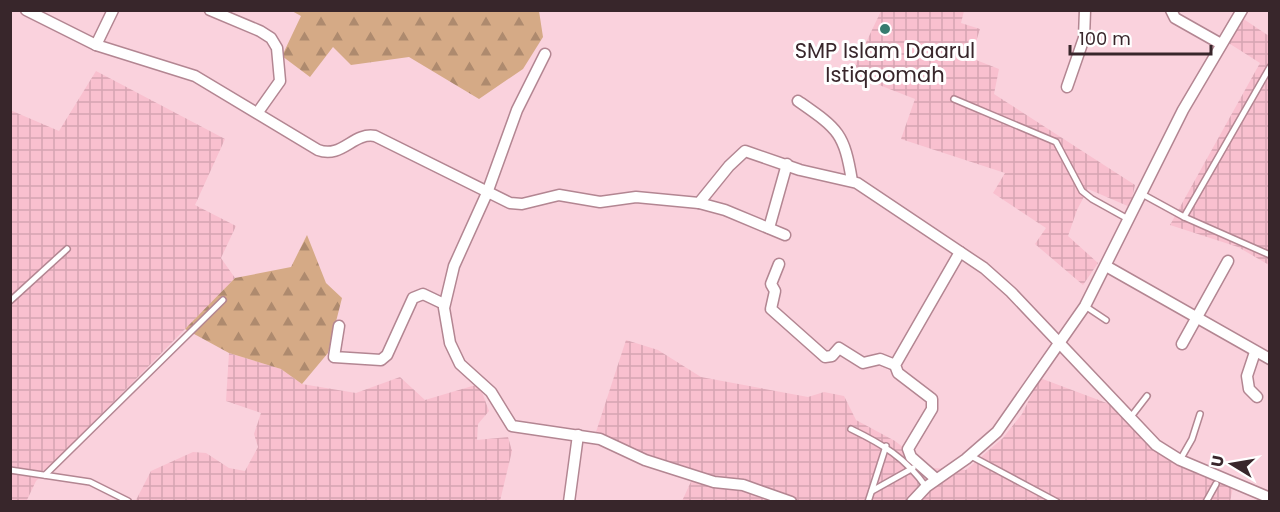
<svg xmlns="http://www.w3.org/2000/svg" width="1280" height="512" viewBox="0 0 1280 512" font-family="Poppins,sans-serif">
<defs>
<pattern id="industrial-grid" width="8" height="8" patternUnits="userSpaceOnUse" patternTransform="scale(1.5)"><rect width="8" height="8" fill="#f9c0cf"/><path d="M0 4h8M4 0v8" fill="none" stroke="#d6a5b2"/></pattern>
<pattern id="forest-firs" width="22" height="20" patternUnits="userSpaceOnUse" patternTransform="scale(1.5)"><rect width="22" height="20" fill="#d5aa86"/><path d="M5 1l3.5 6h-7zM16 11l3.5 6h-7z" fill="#ae8a6e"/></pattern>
</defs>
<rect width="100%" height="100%" fill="#fad2dd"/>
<!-- industrial -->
<g fill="url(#industrial-grid)">
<path d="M881,11H964L961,23L980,29L971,58L999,69L994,94L1135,185L1130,207L1088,189L1077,210L1068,236L1098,263L1083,285L1035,244L1046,228L993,193L1005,173L901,139L915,99L851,74Z"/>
<path d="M1242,18L1269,36V265L1238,247L1170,225L1260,63L1227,42Z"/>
<path d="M96,71L225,139L195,205L236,226L221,258L235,278L36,481L26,502L15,501L10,499V110L59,131Z"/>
<path d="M626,340L658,350L701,377L808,397L824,392L844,396L856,420L895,441L930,468L966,470L1003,438L1022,414L1040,378L1112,405L1150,447L1234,482L1230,502L682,501L695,473L594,438Z"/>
<path d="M229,353L281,369L302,384L356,393L400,377L425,400L479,384L489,411L478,424L477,440L508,437L512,451L500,501L135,502L151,471L193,452L206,453L229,468L245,471L258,447L254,434L261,413L226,401Z"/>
</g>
<!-- forest -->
<g fill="url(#forest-firs)">
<path d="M292,11H539L543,37L523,69L479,99L409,57L351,65L333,47L310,77L282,56L301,16Z"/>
<path d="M307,235L326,283L342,298L328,353L302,384L281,369L229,353L185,329L235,278L291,267Z"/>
</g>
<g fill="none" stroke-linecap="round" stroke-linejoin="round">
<!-- lane casing -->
<g stroke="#b38692" stroke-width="8">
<g id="lane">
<path d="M954,99L1056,142L1082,191L1092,199L1128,219"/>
<path d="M1142,194L1184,217L1270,255"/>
<path d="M1184,217L1270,67"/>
<path d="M10,301L67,249"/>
<path d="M1085,306L1106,320"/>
<path d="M1130,418L1147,396"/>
<path d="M851,429C882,444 906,458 926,487"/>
<path d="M971,456L1057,502"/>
<path d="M1180,460L1192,439L1200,414"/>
<path d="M10,470L90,482L128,501"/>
<path d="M45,475L223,300"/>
<path d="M872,491L913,468"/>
<path d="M868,502L886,446"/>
<path d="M1206,502L1216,484"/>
</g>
</g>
<!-- street casing -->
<g stroke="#b38692" stroke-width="13">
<g id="street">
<path d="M26,10L96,45L195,76L318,150C342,159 353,132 375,136L510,203L522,204L559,195L600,202L636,197L699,203L729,166L745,151L800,170L857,183L984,268L1011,292L1156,445L1180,460L1270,498"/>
<path d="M210,10L260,31L271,38L277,48L280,81L258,112"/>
<path d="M1171,10L1175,18L1221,44"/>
<path d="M96,45L113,10"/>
<path d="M545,54L517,110L487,193L454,266L444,308L450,343L460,364L491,392L512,426L600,439L645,460L714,482L743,485L791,502"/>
<path d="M1067,87L1084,38L1085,10"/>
<path d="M798,101C838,129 844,132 852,181"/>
<path d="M699,203L725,210L785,235"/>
<path d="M769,228L787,164"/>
<path d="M779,264L771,284L775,291L771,309L825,357L832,356L839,348L863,363L880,359L895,365"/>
<path d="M1106,266L1270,359"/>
<path d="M339,326L334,357L381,360L387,355L413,298L423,294L444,304"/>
<path d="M1182,344L1228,261"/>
<path d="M1255,352L1247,376L1249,389L1257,397"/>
<path d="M936,479L911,457L908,449L932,409V399L898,373L895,365L960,252"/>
<path d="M569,502L578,435"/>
<path d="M912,502L926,487L966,459L997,432L1085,306L1183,110L1242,10"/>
</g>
</g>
<!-- lane -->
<use href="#lane" stroke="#fff" stroke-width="5"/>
<!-- street -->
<use href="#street" stroke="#fff" stroke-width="10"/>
</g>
<!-- markers -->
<circle fill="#377b6f" stroke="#fff" stroke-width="2" cx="885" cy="29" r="6"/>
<g text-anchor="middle" stroke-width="6" stroke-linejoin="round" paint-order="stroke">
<!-- poi labels -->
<g font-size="21" fill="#38262b" stroke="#fff">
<text x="885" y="58">SMP Islam Daarul<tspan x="885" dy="24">Istiqoomah</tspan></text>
</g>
</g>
<!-- border -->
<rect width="1280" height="512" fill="none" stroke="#38262b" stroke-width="24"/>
<!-- north arrow -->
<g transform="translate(1232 464) rotate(281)" stroke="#ffffff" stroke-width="4.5" paint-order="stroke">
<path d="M0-4.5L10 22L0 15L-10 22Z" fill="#38262b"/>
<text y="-9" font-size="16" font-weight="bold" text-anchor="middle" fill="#38262b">U</text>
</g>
<!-- scale -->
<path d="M1070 45v9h141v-9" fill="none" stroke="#38262b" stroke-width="3"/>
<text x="1079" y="45" font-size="18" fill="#38262b" stroke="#ffffff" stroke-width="4.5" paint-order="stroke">100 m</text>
</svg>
